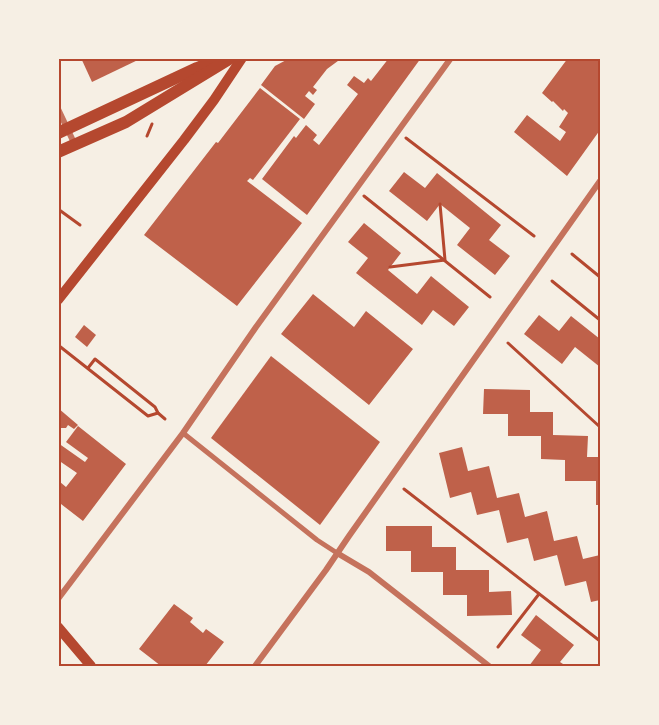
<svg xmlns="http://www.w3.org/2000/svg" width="659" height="725" viewBox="0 0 659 725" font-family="Georgia,serif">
<rect width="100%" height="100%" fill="#f6efe4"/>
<!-- building -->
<g fill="#bf614a">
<path d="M81,58H142L92,82Z"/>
<path d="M290,58H342L327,69L313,87L317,90L313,95L309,91L305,96L315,104L304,119L261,85L275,66Z"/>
<path d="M389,58H421L307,215L262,179L294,136L296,138L306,125L317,135L313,140L319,145L358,94L347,85L354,76L364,83L368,78L371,81Z"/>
<path d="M568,58H600V130L567,176L514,132L527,115L560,141L566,132L559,127L568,113L564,109L563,111L553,101L552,102L542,93Z"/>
<path d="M260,88L300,119L253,180L250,178L247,181L302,223L237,306L144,235L216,142L218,143Z"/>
<path d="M404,172L425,188L437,173L501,225L489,240L510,256L495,275L457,245L470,228L440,204L427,221L389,191Z"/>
<path d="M364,223L401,253L388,270L417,294L431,276L469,307L454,326L433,310L422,325L356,273L368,258L348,242Z"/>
<path d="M313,294L354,327L366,311L413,349L369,405L281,334Z"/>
<path d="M539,315L559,331L571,316L600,339V367L575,347L562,364L524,334Z"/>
<path d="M84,325L96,335L87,347L75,337Z"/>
<path d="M271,356L380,442L320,525L211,438Z"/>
<path d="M484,389L530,390V412H553V435L588,436L587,457H600V505H596V481H565V460L541,459V436H508V414H483Z"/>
<path d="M58,408L78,425L74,429L68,425L66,428H61L58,426Z"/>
<path d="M78,426L126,464L83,521L61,504L60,505L58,504V485L60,482L66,487L77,473L58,460V443L85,462L88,458L66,442Z"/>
<path d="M462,447L468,471L489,466L497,498L519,493L525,517L547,511L554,541L577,536L583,559L600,555V600L591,602L586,581L565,586L557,555L534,561L528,538L507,543L499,510L477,515L471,492L450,498L439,453Z"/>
<path d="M386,526H432V547H456V570H489V592L511,591L512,615L467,616V595H443V572H411V551H386Z"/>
<path d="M174,604L193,618L190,622L203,633L206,629L224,642L205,666H161L139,649Z"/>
<path d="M536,615L574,645L560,662L566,666H529L541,650L521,635Z"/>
</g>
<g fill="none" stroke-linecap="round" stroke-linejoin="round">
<!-- path -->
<g stroke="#b5482f" stroke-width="3">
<path d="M147,136L152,124"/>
<path d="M406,138L534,236"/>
<path d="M364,196L490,297"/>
<path d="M58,209L80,225"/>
<path d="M572,254L600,277"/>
<path d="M390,267L445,260L440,204"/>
<path d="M552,281L600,320"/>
<path d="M508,343L600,427"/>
<path d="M58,345L148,416L158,413L165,419"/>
<path d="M88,368L95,359L155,407L158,413"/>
<path d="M404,489L600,641"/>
<path d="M498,647L539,594"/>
</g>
<!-- pedestrian -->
<path stroke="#c5725c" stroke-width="5" d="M183,433L317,540L337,553"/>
<!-- minor -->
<g stroke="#c5725c" stroke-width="6">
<path d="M58,109L75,145"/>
<path d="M337,553L369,572L489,666"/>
<path d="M58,599L183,433L256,327L451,58"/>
<path d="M255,666L326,570L349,536L600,181"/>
</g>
<!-- secondary -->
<g stroke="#b5482f" stroke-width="10">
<path d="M58,300L184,140L214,100L242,58"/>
<path d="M58,627L91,666"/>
</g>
<!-- primary -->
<g stroke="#b5482f" stroke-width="12">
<path d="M58,133L197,68L220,59"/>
<path d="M58,152L126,122L231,58"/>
</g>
</g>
<!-- border -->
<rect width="659" height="725" fill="none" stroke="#f6efe4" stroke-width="120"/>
<rect x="60" y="60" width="539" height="605" fill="none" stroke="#b5482f" stroke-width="2"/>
</svg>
